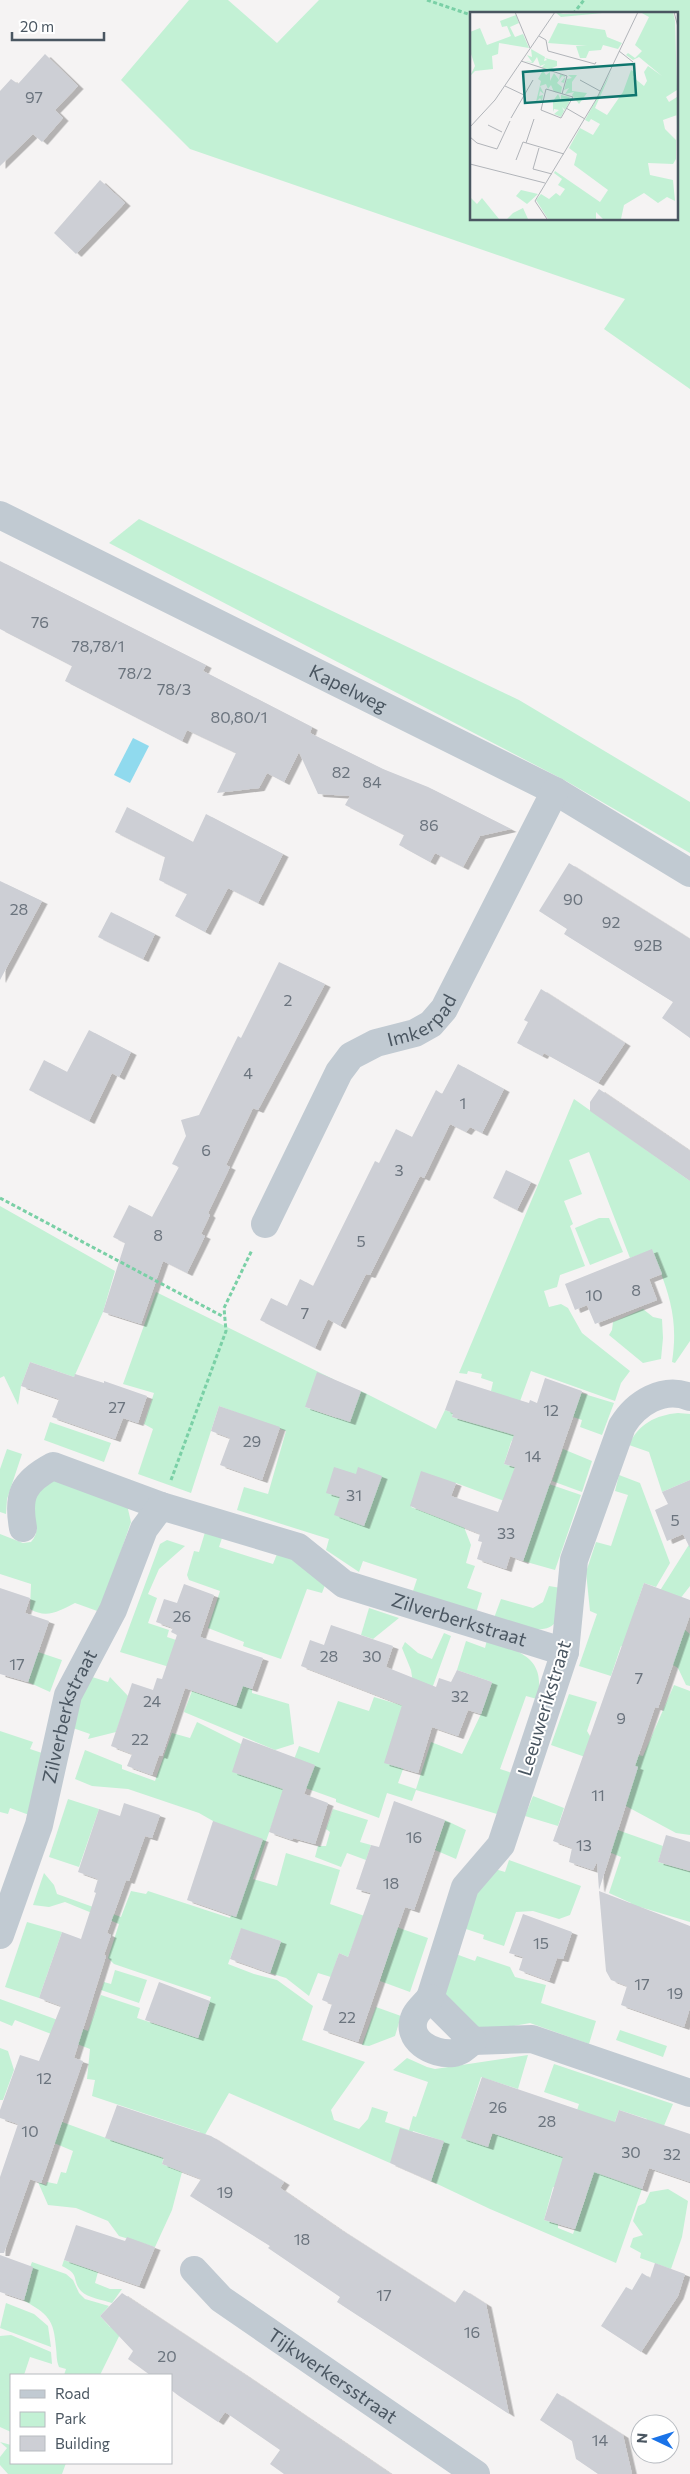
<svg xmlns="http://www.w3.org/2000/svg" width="690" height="2474" viewBox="0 0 690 2474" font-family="Commissioner,sans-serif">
<defs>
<filter id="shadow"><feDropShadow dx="5.5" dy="3" stdDeviation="0" flood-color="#0004"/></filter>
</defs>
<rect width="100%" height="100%" fill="#f5f3f3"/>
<!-- green -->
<g fill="#c3f1d5" fill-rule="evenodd">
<path d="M189,0H228L277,43L319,0H690V389L604,329L625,299L190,149L121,80ZM471,14H676V219H471Z"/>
<path d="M139,519L519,700L690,802V853L566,781L109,543Z"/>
<path d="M574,1099L690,1181V1341L675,1363L672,1362C679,1317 668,1291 652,1250L630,1258L589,1152L569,1160L582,1194L564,1201L573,1224L570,1226L585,1266L560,1275L557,1287L544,1291L549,1307L561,1304L568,1308L582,1333L630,1371L621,1383L615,1401L531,1371L519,1404L491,1391L493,1382L481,1378L482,1374L468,1371L467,1374L459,1373Z"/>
<path d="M0,1206L115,1271L103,1312L74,1377L30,1362L21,1386L18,1405L4,1376L0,1378Z"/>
<path d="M599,1218H609L623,1252L590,1265L575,1228Z"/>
<path d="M156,1292L333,1379L329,1390L305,1407L336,1418L361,1391L436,1429L445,1410L453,1413L452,1417L477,1424L523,1422L511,1442L504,1464L515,1467L514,1472L581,1495L555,1570L523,1561L535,1526L507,1502L456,1483L417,1485L411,1507L464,1527L471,1545L466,1563L475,1566L467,1588L482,1593L476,1613L413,1591L417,1579L363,1561L359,1572L326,1550L329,1539L237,1510L244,1487L268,1494L286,1431L219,1406L191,1493L138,1474L153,1429L144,1424L154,1393L123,1384Z"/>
<path d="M643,1309L653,1317L662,1319L663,1338L661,1359L643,1363L609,1335L612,1330L613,1322Z"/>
<path d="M581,1393L614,1403L602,1435L580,1427L582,1420L573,1417Z"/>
<path d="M678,1413L690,1414V1480L662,1492L649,1452L629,1445C638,1424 656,1415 678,1413Z"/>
<path d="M50,1422L111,1443L104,1462L44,1440Z"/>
<path d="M7,1449L22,1454L7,1499L6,1514L0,1512V1469Z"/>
<path d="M563,1449L592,1461L582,1492L552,1481Z"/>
<path d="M619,1475L640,1483L670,1563L656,1587L644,1583L636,1606L661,1589L690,1543V1586L676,1604L675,1622L690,1634V1686L686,1685L678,1668L673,1665L621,1646L611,1676L579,1666L597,1614L590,1611L586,1572L596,1542L611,1546L628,1495L615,1491Z"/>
<path d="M56,1479L127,1505L131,1522L100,1612L75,1603C59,1611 47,1619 30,1609L31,1584L0,1574V1534L23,1543L31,1542C43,1529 31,1520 32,1506C33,1501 36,1495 37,1490Z"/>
<path d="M206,1529L223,1535L219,1547L273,1564L277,1554L298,1561L327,1580L322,1593L307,1589L281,1659L243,1646L244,1642L208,1628L220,1591L189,1580L187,1575L194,1551L199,1552Z"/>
<path d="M167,1540L185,1546L159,1569L148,1594L157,1598L148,1623L169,1630L167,1637L210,1651L232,1682L252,1689V1693L289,1704L294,1744L275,1750L184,1712L192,1691L236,1706L242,1689L120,1652L160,1544Z"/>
<path d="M549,1586L561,1588C560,1598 561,1612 557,1620C546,1640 509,1622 494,1618L501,1599L533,1608L543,1602Z"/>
<path d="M369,1608L399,1618L373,1639L361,1635Z"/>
<path d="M444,1633L451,1636L398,1783L416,1789L431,1742L462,1754L481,1714L492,1682L457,1670L466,1641L485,1648L487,1640C520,1651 547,1658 537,1699L526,1696L500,1769L512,1773L497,1814L416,1790L412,1801L387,1793L379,1818L336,1802V1799L286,1781L299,1746L319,1753L338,1701L369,1711L374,1697L417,1710L411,1670L402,1648L405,1642L418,1653L432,1659Z"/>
<path d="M38,1652L62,1660L50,1692L28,1682Z"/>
<path d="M89,1676L108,1682L110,1677L128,1696L116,1732L88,1739L90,1734L70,1727Z"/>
<path d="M674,1685L690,1691V1835L676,1833L624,1805L637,1767L628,1764L625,1771L551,1745L569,1694L597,1702L587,1731L590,1736L626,1748L628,1753L643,1756Z"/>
<path d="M197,1722L241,1744L284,1789L253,1879L277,1886L286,1853L340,1870L330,1904L428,1938L410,1992L380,1981L392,1943L358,1931L348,1957L339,1953L331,1977L318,1973L309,1996L286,1978L270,1973L281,1941L241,1929L228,1964L254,1974L277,1980L313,2006L302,2040L365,2062L331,2110L334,2120L359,2129L368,2119L372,2107L388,2112L385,2122L409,2130L413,2116L416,2117L428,2082L393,2070L407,2058L427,2067L435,2069L528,2055L518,2089L481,2077L470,2112L488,2146L493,2133L559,2156L566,2144L579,2104L544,2092L554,2064L673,2104L661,2133L644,2127L647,2119L619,2110L606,2147L642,2189L616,2263L490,2209L431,2181L443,2141L413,2131L409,2141L390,2163L229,2093L195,2152L200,2132L92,2096L95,2080L87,2079L90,2049L15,2020L12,2026L0,2021V1999L88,2031L101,1995L140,2008L137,2018L198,2038L211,1997L114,1964L108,1958L119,1924L65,1902L49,1907L33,1905L44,1873L54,1885L57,1894L121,1917L131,1891L146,1894L148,1891L230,1918L238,1894L213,1821L199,1813L128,1789L92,1786L75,1779L85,1750L122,1765V1769L155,1781L172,1733L190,1738ZM553,2187L586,2197L573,2234L558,2228V2224L544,2220Z"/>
<path d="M0,1731L33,1742L30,1749L45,1754L32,1816L10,1808L8,1814L0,1812Z"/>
<path d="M533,1796L564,1808L558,1826L525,1816Z"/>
<path d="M68,1799L99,1809L79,1867L49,1857Z"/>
<path d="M333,1809L368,1820L360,1842L371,1845L366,1860L347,1853L341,1867L315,1857L318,1846H326L330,1832L326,1829Z"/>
<path d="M445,1820L466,1830L456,1859L435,1850Z"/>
<path d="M612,1828L663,1846L658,1862L690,1871V1922L640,1907L624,1925L631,1903L609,1893L621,1857L604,1850Z"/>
<path d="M509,1860L581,1886L570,1915L559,1919L533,1911L516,1912L504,1946L483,1939L484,1935L463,1928L470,1903L495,1869L505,1872Z"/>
<path d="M27,1922L62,1932L39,1998L5,1987Z"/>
<path d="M453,1953L475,1961L477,1956L510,1967L515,1977L546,1985L541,2003L596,2021L589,2044L530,2023L492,2030L480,2029L445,1995Z"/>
<path d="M115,1970L147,1980L139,2003L101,1990L104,1982L111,1984Z"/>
<path d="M376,2007L401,2016L395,2036L369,2046L362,2045Z"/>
<path d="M620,2030L667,2046L663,2057L616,2040Z"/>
<path d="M0,2048L8,2051L14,2070L3,2100H0Z"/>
<path d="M62,2122L106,2138L164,2156L162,2164L182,2172L172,2210L155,2247L119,2236L108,2221L76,2208L48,2205L38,2182L46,2185L47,2182L57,2184L61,2172L66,2173L73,2151L54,2143Z"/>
<path d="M668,2189L688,2201L682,2237L671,2269L640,2258L641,2253L630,2247L633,2238L643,2235L633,2221L638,2206L645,2203L650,2192Z"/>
<path d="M64,2260L98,2272L95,2283L110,2289H122L112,2303C103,2300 88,2298 81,2291C71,2279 81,2275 62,2266Z"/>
<path d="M32,2262L66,2274L73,2280L79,2293L85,2299L109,2306L100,2316L110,2327L129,2316L100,2375H64L66,2369L59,2367C56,2359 57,2355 56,2348C54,2319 48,2314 23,2300L27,2290L22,2288Z"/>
<path d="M6,2303L34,2314L48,2326L51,2347L0,2328Z"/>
<path d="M11,2335L51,2352L52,2364L30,2357L24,2375H11V2432L0,2427V2336Z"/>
<path d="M0,2442L11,2445V2463H66L62,2474H8L0,2465V2457L7,2448Z"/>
</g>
<!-- water -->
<path fill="#90daee" d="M133,738L149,746L130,783L114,775Z"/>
<!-- building -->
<g fill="#cdcfd5" filter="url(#shadow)">
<path d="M45,54L78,86L55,110L63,118L42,142L33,134L0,166V91L11,79L18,84Z"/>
<path d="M100,180L125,203L76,254L54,233Z"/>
<path d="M0,561L206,665L203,671L312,727L310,733L383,769L428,787L511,829L480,836L463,867L435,853L430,862L399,845L404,835L345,805L350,796L318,794L299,752L284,782L267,773L259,788L217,793L236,753L187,730L182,741L65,681L72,666L0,629Z"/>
<path d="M127,807L193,842L206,814L283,854L258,903L228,888L205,932L175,916L187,894L159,880L165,857L115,832Z"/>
<path d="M569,863L690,939V1038L662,1018L673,1002L564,934L567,929L539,911Z"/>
<path d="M0,881L42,901L0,980Z"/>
<path d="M111,912L155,934L143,959L98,937Z"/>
<path d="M279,962L325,984L258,1110L253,1108L226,1165L230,1167L208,1213L210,1215L201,1234L205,1236L187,1273L163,1261L141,1324L103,1312L125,1243L113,1237L129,1205L152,1217L179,1167L172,1164L186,1136L181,1120L199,1115L238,1036L241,1038Z"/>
<path d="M541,989L625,1043L598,1083L544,1053L542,1056L517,1043L528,1022L524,1020Z"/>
<path d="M89,1030L131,1052L119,1077L112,1073L89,1121L29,1090L44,1060L67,1072Z"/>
<path d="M458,1064L504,1089L482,1133L470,1127L466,1132L450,1124L424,1178L420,1176L370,1275L366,1274L340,1326L328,1319L315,1348L260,1320L271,1298L287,1306L300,1279L313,1286L375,1161L379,1163L396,1129L412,1137L436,1090L442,1094Z"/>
<path d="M599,1089L690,1151V1181L590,1111V1102Z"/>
<path d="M506,1170L531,1182L517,1210L493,1198Z"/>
<path d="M652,1249L662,1274L649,1279L657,1300L595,1324L587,1305L575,1310L565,1284Z"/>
<path d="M30,1362L74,1377L75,1374L104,1383V1381L147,1396L138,1423L123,1418L115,1439L52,1417L59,1399L21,1386Z"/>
<path d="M317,1372L361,1391L350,1422L305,1407Z"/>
<path d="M545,1378L582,1391L523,1561L510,1556L506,1569L477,1559L482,1542L478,1541L480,1534L410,1506L421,1471L456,1483L451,1496L498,1512L515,1467L504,1464L514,1435L452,1417L453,1413L445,1410L456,1380L529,1403L530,1400L537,1403Z"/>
<path d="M219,1406L280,1427L262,1480L220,1465L230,1438L211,1431Z"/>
<path d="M334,1467L356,1474L358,1467L382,1476L364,1526L334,1515L340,1497L326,1493Z"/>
<path d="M690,1480V1548L683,1534L667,1541L655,1510L668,1504L662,1492Z"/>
<path d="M644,1583L690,1600V1615L658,1708L655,1707L635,1766L638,1767L599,1890L597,1862L593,1870L569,1862L572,1848L553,1841Z"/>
<path d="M184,1584L214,1595L200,1637L263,1658L252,1689L243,1686L236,1706L185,1688L162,1756L159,1755L152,1775L127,1766L132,1754L111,1746L132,1683L153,1690L157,1678L162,1679L177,1635L171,1632L173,1628L156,1622L164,1599L177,1603Z"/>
<path d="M0,1588L30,1598L25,1613L49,1621L28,1682L0,1674Z"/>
<path d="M331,1625L393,1646L386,1667L436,1687L439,1678L451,1682L457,1670L492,1682L481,1714L468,1710L458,1736L432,1727L418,1773L384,1763L402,1705L301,1666L310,1640L324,1645Z"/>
<path d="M243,1738L315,1765L304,1794L328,1803L315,1844L293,1838L292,1840L269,1832L283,1789L232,1772Z"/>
<path d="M394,1801L445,1820L414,1910L405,1907L358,2042L323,2030L332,2004L322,2000L339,1953L348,1957L371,1893L356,1889L371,1845L379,1847Z"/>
<path d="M124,1803L160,1815L152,1838L145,1836L129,1881L126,1880L107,1933L111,1935L104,1955L106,1956L74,2058L83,2061L41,2183L30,2179L4,2253H0V2177L18,2124L0,2118V2110L20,2055L39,2061L61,2006L39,1998L62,1932L81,1939L96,1893L94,1892L98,1879L78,1872L99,1809L120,1816Z"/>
<path d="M213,1821L263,1839L236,1917L187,1900Z"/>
<path d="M666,1835L690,1842V1871L658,1862Z"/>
<path d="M599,1891L690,1926V2008L684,2027L621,2005L627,1986L611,1980L606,1971Z"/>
<path d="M523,1914L572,1932L563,1959L557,1958L549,1981L519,1970L523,1957L509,1953Z"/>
<path d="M241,1928L281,1941L270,1973L230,1959Z"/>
<path d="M159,1982L210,2001L198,2038L145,2020Z"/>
<path d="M482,2077L615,2122L619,2110L690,2134V2182L649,2168L642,2189L594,2172L575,2229L544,2220L563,2157L492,2133L488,2147L461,2138Z"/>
<path d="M117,2105L211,2136L284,2182L280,2188L338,2228L455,2303L464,2290L486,2304L509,2414L337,2302L340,2297L268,2248L270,2246L190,2196L201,2179L162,2164L164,2158L105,2138Z"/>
<path d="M400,2128L444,2141L431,2181L390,2163Z"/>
<path d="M76,2225L125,2241L127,2237L155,2247L139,2286L64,2260Z"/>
<path d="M0,2255L33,2267L24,2300L0,2292Z"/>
<path d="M655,2263L685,2274L678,2296L641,2352L601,2326L626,2287L632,2290L642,2273L650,2278Z"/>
<path d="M122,2293L244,2374L391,2474H284L270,2464L280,2450L225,2412L218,2422L179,2396L171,2390V2375H150L128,2359L133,2351L100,2316Z"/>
<path d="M557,2393L623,2435L632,2474H598L576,2459L572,2441L540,2420Z"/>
</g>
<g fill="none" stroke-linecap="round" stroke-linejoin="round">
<!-- path -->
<g stroke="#7ad0a6" stroke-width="3" stroke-dasharray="4 2.5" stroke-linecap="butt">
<path d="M427,0L471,15"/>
<path d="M573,14L584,0"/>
<path d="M0,1198L224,1317"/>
<path d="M171,1480L226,1331L224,1308L252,1250"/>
</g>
<!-- street -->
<g stroke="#c1cad2" stroke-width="28">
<path id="s1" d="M0,515L555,791L690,873"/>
<path id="s2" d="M265,1224L339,1072L351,1056L376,1043L415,1033L431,1024L444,1009L555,791"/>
<path d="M690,1397C663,1386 636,1403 622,1426L574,1560L565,1652L501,1845L465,1887L430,1998L473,2041L532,2039L690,2093"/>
<path d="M23,1528C17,1495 23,1482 53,1466L161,1506"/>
<path id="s3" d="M0,1935L39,1825L68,1695L113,1610L144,1529L161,1506L298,1547L344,1584L565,1652"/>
<path d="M430,1998C426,2003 418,2010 415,2016C404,2040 433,2055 453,2053C461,2052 467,2046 473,2041"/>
<path id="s4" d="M194,2270L221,2299L476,2474"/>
</g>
</g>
<g text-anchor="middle" stroke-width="4" stroke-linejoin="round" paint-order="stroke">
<!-- number labels -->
<g font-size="16" fill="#6b747e">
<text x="34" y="103">97</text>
<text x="40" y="628">76</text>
<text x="98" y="652">78,78/1</text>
<text x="135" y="679">78/2</text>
<text x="174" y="695">78/3</text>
<text x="239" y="723">80,80/1</text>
<text x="341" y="778">82</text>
<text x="372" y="788">84</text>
<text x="429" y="831">86</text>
<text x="573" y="905">90</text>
<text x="19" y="915">28</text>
<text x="611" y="928">92</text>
<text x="648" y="951">92B</text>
<text x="288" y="1006">2</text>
<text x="248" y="1079">4</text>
<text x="463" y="1109">1</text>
<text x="206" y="1156">6</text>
<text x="399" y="1176">3</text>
<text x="158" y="1241">8</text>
<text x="361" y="1247">5</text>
<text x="636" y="1296">8</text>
<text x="594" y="1301">10</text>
<text x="305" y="1319">7</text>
<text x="117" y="1413">27</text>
<text x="551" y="1416">12</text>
<text x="252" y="1447">29</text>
<text x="533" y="1462">14</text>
<text x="354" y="1501">31</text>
<text x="675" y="1526">5</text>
<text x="506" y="1539">33</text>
<text x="182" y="1622">26</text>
<text x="329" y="1662">28</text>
<text x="372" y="1662">30</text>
<text x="17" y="1670">17</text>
<text x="639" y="1684">7</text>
<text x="460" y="1702">32</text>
<text x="152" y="1707">24</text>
<text x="621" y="1724">9</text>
<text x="140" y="1745">22</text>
<text x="598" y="1801">11</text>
<text x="414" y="1843">16</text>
<text x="584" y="1851">13</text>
<text x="391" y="1889">18</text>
<text x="541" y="1949">15</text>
<text x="642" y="1990">17</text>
<text x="675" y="1999">19</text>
<text x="347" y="2023">22</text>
<text x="44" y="2084">12</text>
<text x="498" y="2113">26</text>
<text x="547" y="2127">28</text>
<text x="30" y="2137">10</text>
<text x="631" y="2158">30</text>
<text x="672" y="2160">32</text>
<text x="225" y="2198">19</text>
<text x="302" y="2245">18</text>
<text x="384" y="2301">17</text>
<text x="472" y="2338">16</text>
<text x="167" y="2362">20</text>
<text x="600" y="2446">14</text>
</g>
<!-- street labels -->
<g font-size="19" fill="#4a5661" stroke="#fff">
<text dy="7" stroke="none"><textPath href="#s1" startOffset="389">Kapelweg</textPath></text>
<text dy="7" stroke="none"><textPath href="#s2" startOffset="270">Imkerpad</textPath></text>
<text dy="7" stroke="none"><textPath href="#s3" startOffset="784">Zilverberkstraat</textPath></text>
<text transform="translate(544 1708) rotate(-73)" y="7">Leeuwerikstraat</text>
<text dy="7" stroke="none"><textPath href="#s3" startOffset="230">Zilverberkstraat</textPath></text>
<text dy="7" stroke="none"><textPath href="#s4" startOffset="175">Tijkwerkersstraat</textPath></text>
</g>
</g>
<!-- overview -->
<g transform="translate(470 12)">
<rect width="208" height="208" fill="#f5f3f3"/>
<path d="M85,0L93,2L143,0L91,5ZM170,0H203L205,9L207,78L196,85L199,90L207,85L206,147L203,152L178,151L180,163L203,168L205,189L197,185L188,191L174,181L154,193L151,207H133L126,200V207H78L66,188L71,182L79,187L86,181L90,184L95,177L88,173L92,167L84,161L85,159L130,190L138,178L104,153L107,142L99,136L110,116L123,123L130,112L121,107L119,110L115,108L141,60L125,96L137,103L153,80L161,58L166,61L163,65L174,74L177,69L174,60L178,54L192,64L169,45L163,48L156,43L158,41L165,46L172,39L165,33L179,5ZM207,103L206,128L195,117L193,108ZM46,3L49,11L40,15L45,25L53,22L59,36L29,31L28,42L22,44L23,57L5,59L0,64L5,54L0,39V20L10,16L17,33L41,24L37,14L32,15L30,9ZM88,11L135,18L137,25L152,31L148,37L133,33L131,38L119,39L116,46H110L106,34H117L78,31ZM61,37L75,45L74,49L77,48L75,46L87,49V54L82,56L86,59L71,56L75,52L70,54L67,45L63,51L53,49L62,50L57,43L62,45ZM73,58L78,59L74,60L76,63L80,60V69L84,61L89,68L90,62L95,64V66L94,71L91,70L95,65L92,64L87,71L92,75L91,81L84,80L81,73L78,77L76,72L70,74L74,82L70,79L69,84L73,83L72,89L70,86L66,90L71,69L68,67ZM98,63H107L102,70V79L117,81L109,92L102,83L104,80L95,82L99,76L94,78L97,67L102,66ZM88,82L91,88V83L100,85L98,89L102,85L95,98L92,95L94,99L91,105L84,102L89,98L84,97L83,100V89ZM51,178L68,182L57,192L46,184ZM0,185L7,192L12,186L29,207H0ZM53,196L58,207H37L43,201Z" fill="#c3f1d5" fill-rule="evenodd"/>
<path fill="none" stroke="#b1b4b9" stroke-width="1" d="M45,0L60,36M204,0L208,15M69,24L76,28L78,39L125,52L126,50M149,39L163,50M51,49L97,64L92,82M110,68L130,79M35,74L54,83M76,77L103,85L91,106L71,98ZM96,96L115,107M41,106L63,68M18,113L32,120M0,115L25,88L85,0M0,125L7,131L27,137L40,109M56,131L64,107M69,136L63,157L82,162M46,148L53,130L94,142M0,152L75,171M77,207L65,189L127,86L168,0"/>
<path fill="#0f766e" fill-opacity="0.15" stroke="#0f766e" stroke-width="2.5" d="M164,52L166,83L55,91L53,60Z"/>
<rect width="208" height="208" fill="none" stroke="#4a5661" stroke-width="2.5"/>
</g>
<!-- legend -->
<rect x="10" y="2374" width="162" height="90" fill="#ffffff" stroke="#b7bbc0"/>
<rect x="20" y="2390" width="25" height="8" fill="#c1cad2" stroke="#b7bbc0"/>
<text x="55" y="2399" font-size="15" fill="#4a5661">Road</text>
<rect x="20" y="2412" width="25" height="15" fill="#c3f1d5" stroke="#b7bbc0"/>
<text x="55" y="2424" font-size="15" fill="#4a5661">Park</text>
<rect x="20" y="2436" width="25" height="15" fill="#cdcfd5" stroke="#b7bbc0"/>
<text x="55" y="2449" font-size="15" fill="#4a5661">Building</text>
<!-- north arrow -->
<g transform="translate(655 2439) rotate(274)"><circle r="24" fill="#ffffff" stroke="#b7bbc0"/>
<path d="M0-4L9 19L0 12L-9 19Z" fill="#1a73e8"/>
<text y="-8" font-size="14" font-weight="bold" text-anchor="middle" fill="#4a5661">N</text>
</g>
<!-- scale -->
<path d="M12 32v8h92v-8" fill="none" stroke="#4a5661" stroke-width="2.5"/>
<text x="20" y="32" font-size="15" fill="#4a5661" stroke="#ffffff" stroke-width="4" paint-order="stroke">20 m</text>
</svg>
